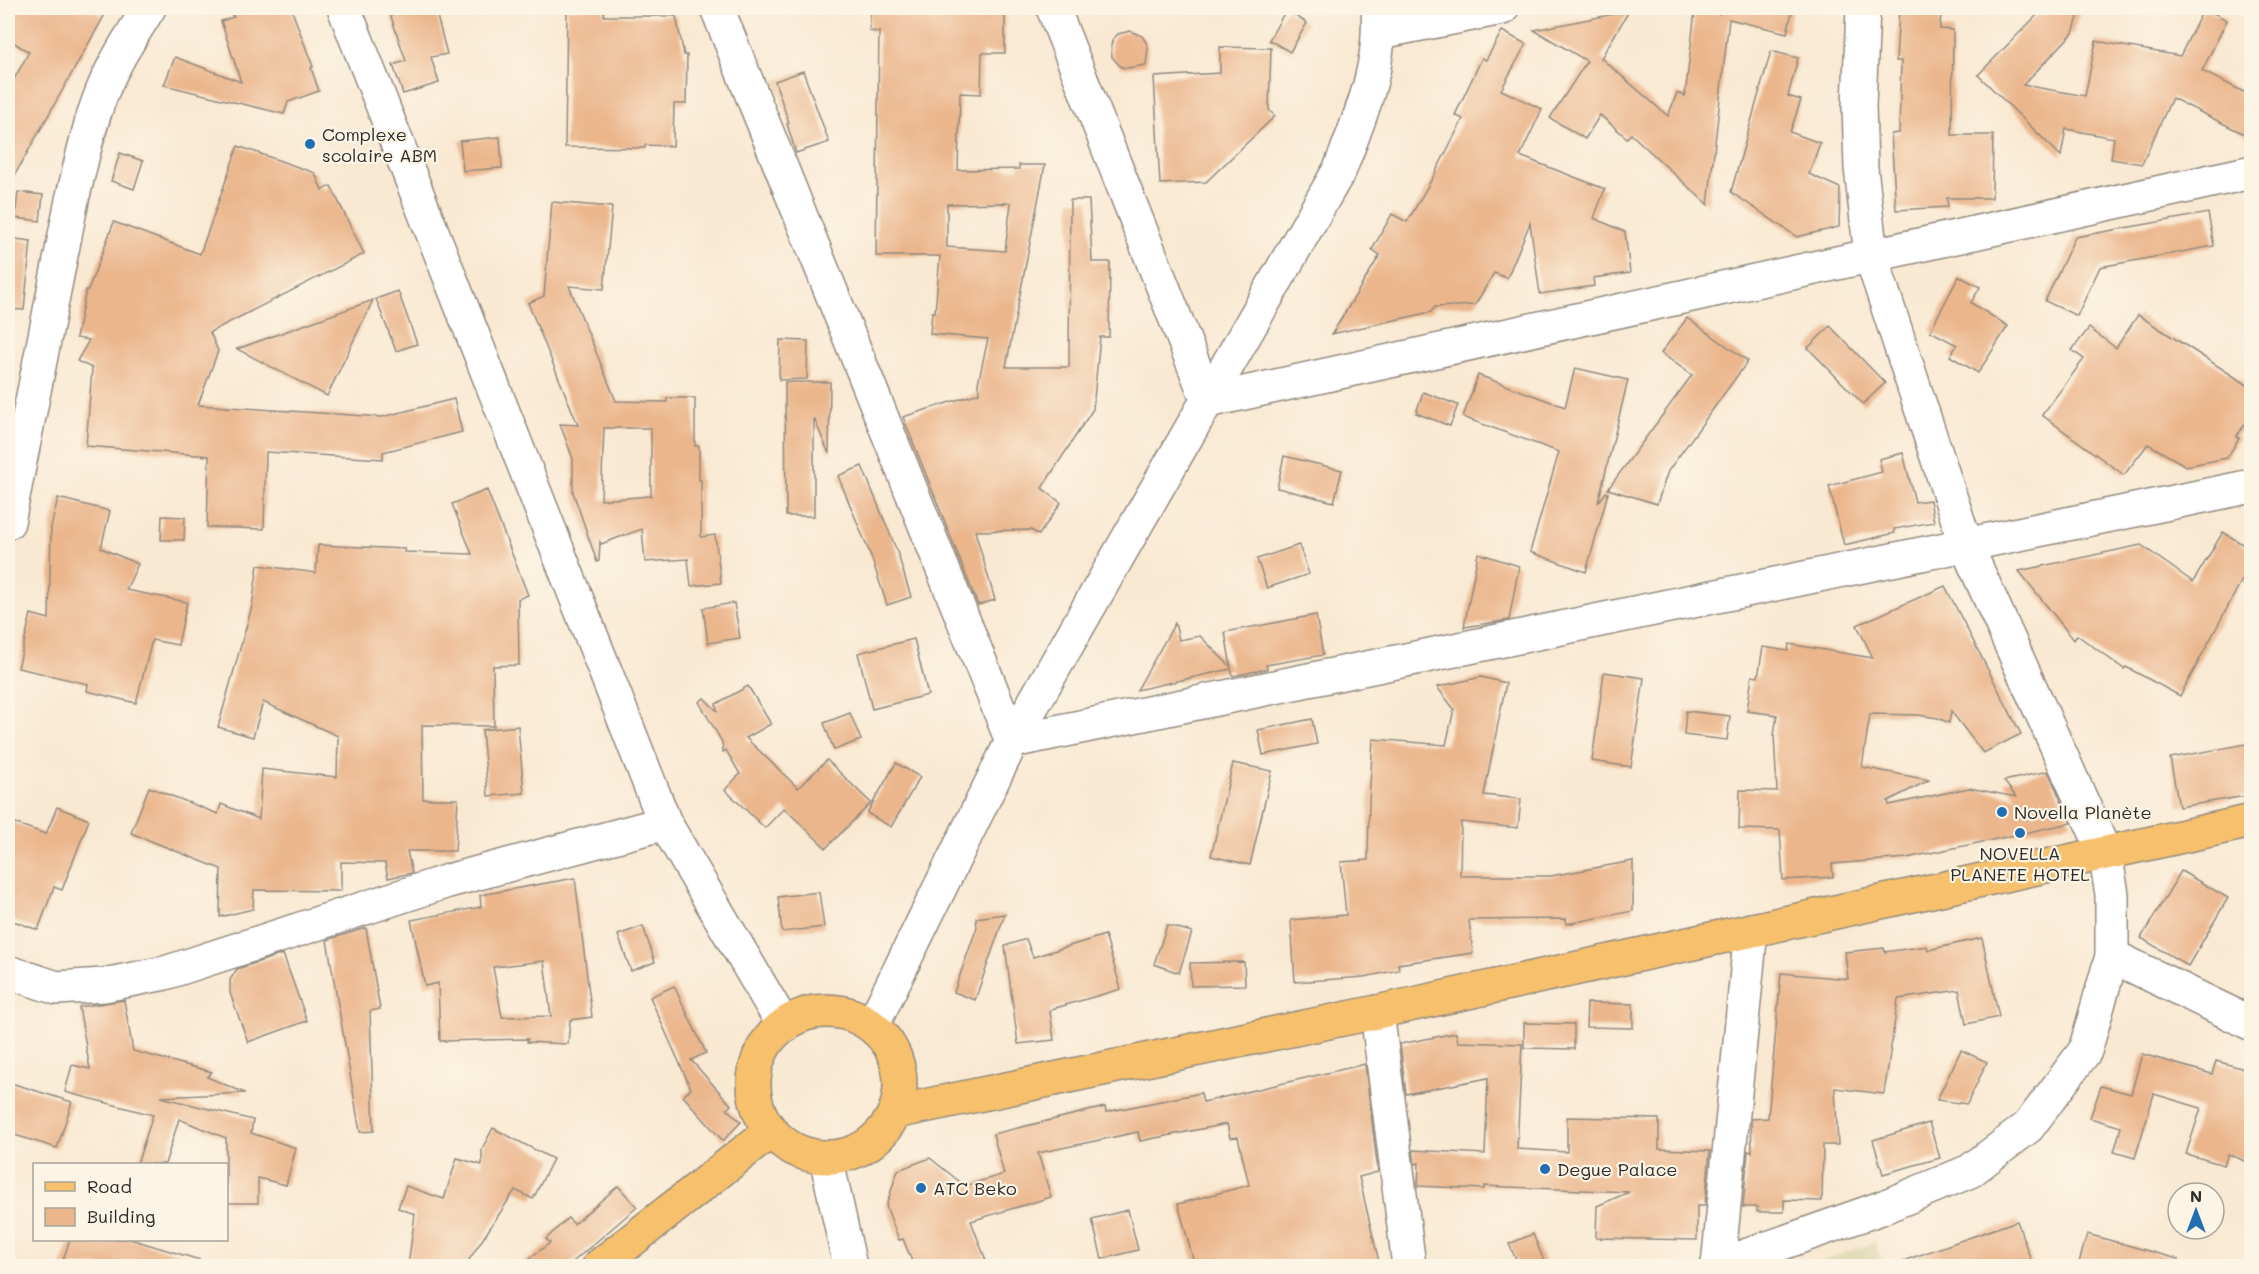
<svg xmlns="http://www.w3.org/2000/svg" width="2259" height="1274" font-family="Mali,sans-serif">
  <rect width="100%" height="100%" fill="#fcf5e5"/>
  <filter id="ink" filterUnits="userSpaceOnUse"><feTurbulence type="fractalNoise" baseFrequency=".0167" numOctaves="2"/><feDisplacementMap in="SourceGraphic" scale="12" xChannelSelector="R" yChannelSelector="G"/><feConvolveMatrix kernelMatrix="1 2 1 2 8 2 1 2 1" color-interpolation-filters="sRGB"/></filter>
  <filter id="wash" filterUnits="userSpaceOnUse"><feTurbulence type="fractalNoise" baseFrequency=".008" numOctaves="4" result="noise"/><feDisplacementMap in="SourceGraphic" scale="24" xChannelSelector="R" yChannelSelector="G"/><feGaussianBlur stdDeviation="1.35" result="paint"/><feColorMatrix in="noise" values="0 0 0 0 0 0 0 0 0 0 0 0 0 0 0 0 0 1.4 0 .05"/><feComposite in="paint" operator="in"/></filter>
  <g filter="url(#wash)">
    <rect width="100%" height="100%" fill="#f9e9d3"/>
    <path fill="#e2dcba" d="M1875,1242L1883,1266H1808Z"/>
    <g id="blocks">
      <g fill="#ebb68c" fill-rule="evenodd">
        <path d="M8,8H89L104,16L8,187V90L29,52L8,39Z"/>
        <path d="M225,8H291L313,67L311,68L319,91L288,102L284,114L164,85L175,57L241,82L221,21L234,17Z"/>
        <path d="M388,8H413L414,12L435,8L447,54L431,57L439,83L403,94L393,65L406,61Z"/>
        <path d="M567,8H604V16H676L684,55H687L686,104H674L673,146L645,145V148L565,147Z"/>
        <path d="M871,8H1005V53H982L981,94L960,93L958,170L1019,169V165H1045L1006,367H1069L1070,200H1089L1092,262H1110L1109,337H1100L1093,409L1042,488L1061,503L1039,535L1031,530L975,531L995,600L978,605L903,417L979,393L978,383L988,339L930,334L932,312H935L940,256H876L879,32L869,31ZM1011,203L1005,251L947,247V204Z"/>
        <path d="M1720,8H1793L1787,33L1729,19L1708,205L1631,134L1627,138L1600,115L1585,139L1550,118L1587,61L1534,30L1629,11L1601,58L1668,116L1677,93L1685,96L1695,11L1719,14Z"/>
        <path d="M1899,8H1941L1940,29L1953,30L1952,135H1993L1992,198H1947L1948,207L1896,210L1891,134L1899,133L1901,61H1896Z"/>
        <path d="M2044,8H2081L2073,33L2023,85L2085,96L2096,41L2180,56L2204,8L2227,20L2202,71L2252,96V138L2172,98L2142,164L2111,159L2114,138L2066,129L2061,156L1978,75Z"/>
        <path d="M1286,10L1307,23L1290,52L1269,40Z"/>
        <path d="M1130,31L1142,36L1146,42L1148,48L1146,65L1127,68L1121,67L1112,57L1111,45L1113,39L1118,34Z"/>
        <path d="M1502,31L1526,44L1501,90L1542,109L1520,156L1605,189L1594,218L1625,232L1630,273L1593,278L1594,286L1540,294L1530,223L1507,278L1494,273L1475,305L1435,307L1431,312L1332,334L1380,255L1372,250L1392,214L1407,222L1432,179L1463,119L1455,115L1482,58L1486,60Z"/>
        <path d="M1220,47L1271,48L1269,110L1275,116L1206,182L1160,184L1154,77L1220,73Z"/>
        <path d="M1771,51L1798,58L1788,96L1801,100L1790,132L1820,143L1809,174L1840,188L1839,227L1797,237L1731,192Z"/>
        <path d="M803,71L829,142L796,153L787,124L789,123L775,81Z"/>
        <path d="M500,137L502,168L463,171L460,141Z"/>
        <path d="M238,146L315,173L322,190L331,186L364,254L210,332L218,351L198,405L382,417L454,399L462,432L383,452V459L266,452L264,529L207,527L209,456L86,446L92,368L77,361L89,340L76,338L86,290H88L114,222L200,254Z"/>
        <path d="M120,153L143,161L134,189L111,181Z"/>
        <path d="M18,192L43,195L40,221L15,218Z"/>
        <path d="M552,202L612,207L604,289L569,286L616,401L667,402V398H695V446H699V480H701V537L715,535L721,583L691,586L688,559L645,562L642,529L601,544L600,542L599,561L597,562L573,492V459L560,424L578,425L528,303L544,296ZM604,428H651V496L601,500Z"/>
        <path d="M2208,213L2214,246L2100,267L2077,316L2045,301L2075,237Z"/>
        <path d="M8,238L31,241L24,310L8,309Z"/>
        <path d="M1959,276L1980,287L1971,303L2008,326L1978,373L1950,356L1957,345L1930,331Z"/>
        <path d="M398,291L417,344L396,351L376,299Z"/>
        <path d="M373,300L327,396L237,349Z"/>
        <path d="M2138,315L2252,388V414L2236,437L2239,438L2227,458L2186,466L2148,444L2124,475L2042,415L2084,359L2072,350L2089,328L2116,348Z"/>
        <path d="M1687,318L1748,361L1668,471L1657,504L1608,489L1692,375L1661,353Z"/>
        <path d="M1830,326L1885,383L1863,404L1808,348Z"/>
        <path d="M780,340L808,341L807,379L779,380Z"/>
        <path d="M1575,368L1628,380L1598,503L1606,492L1608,493L1586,572L1530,552L1559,452L1463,417L1478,375L1565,407Z"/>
        <path d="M785,382H830L829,454L814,418V516H786Z"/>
        <path d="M1423,392L1458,405L1450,426L1416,413Z"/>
        <path d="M1903,453L1915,502L1930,500L1934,522L1894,529L1895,533L1844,545L1829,486L1882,472L1879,459Z"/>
        <path d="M1284,456L1342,470L1334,502L1277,488Z"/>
        <path d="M862,466L897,551L911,597L887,605L871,556L838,476Z"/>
        <path d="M487,490L528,595L518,599L519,665L493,666L494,726L422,725L423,799H458L455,851H407L412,873L388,878L385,863L341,862V891L254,890L253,909L220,917L221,869L131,833L149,787L218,814L221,804L259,819L262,769L337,777L338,736L263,702L253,737L218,727L252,606L258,565L316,573L318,545L405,549L404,552L472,554L452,504Z"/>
        <path d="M58,498L110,511L101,548L138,564L126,590L187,602L178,645L152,640L136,703L87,691L88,684L18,668L31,614L49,619L51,527Z"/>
        <path d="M162,516L185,517L184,540H161Z"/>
        <path d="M2223,532L2252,550V585L2242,580L2180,696L2126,667L2124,669L2077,635L2074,640L2019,571L2141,545L2193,582Z"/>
        <path d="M1299,545L1309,574L1267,588L1257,559Z"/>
        <path d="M1478,553L1519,566L1509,620L1464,627Z"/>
        <path d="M1945,586L2021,734L1983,753L1951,711L1949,723L1938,718L1918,715L1870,714L1862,767L1929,780L1888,801L1889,805L1969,788L2016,797L2004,781L2048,771L2071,823L1907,858L1832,864L1833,877L1783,880L1780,830L1739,829L1740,790L1777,791L1774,735L1777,715L1747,711L1752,676L1758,677L1763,647L1788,651L1789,644L1873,658L1857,625Z"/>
        <path d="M734,603L740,638L708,643L703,608Z"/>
        <path d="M1316,615L1323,655L1266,665L1267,669L1233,676L1231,669L1137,690L1175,623L1179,640L1200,636L1231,667L1225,632Z"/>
        <path d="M914,639L928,695L872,709L858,653Z"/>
        <path d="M1604,672L1644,678L1631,767L1592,761Z"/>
        <path d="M1481,677L1506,683L1484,795L1521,799L1518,828L1461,822L1460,876H1551L1633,861V911L1566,924L1565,919L1469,920L1473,953L1398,964L1399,970L1364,977L1295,982L1291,920L1346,915L1341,862L1368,860L1369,801L1373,739L1446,745L1454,709L1437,687Z"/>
        <path d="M748,686L771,724L746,738L798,788L827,760L871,803L826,848L784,808L765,828L725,790L740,774L726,750L723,752L722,742L699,702L704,698L717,711L716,704Z"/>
        <path d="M1686,711L1730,716L1727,740L1684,735Z"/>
        <path d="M850,713L861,740L834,750L824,723Z"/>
        <path d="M1312,719L1317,744L1263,755L1258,730Z"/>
        <path d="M518,726L524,793L488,796L482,730Z"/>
        <path d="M2246,744L2252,773V795L2179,807L2170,758Z"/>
        <path d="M896,763L920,777L891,827L867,813Z"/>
        <path d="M1233,763L1272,771L1250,865L1211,856Z"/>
        <path d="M57,807L89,820L62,890L54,887L38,930L8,919V821L46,834Z"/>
        <path d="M2181,871L2228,898L2188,966L2141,938Z"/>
        <path d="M575,878L592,1017L570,1020L568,1044L527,1042L528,1039L440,1041L438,983L425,986L411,920L481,907L480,895ZM544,961L551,1016L502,1017L493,967Z"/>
        <path d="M819,892L824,927L782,932L778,897Z"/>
        <path d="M1005,914L975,1000L954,992L977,927L976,918Z"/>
        <path d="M1167,925L1192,932L1179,973L1154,964Z"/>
        <path d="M643,926L655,962L631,971L618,935Z"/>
        <path d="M366,928L380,1009L370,1011L374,1131L360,1132L327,940Z"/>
        <path d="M1105,935L1121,989L1052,1009L1050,1011L1054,1040L1018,1044L1005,946L1026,939L1033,957Z"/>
        <path d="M1982,938L1999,1017L1966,1024L1959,990L1898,999L1884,1094L1835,1088L1838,1145H1823L1822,1201L1784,1200V1212H1757V1207H1743L1748,1151L1752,1152L1751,1119L1768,1118L1781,973L1848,979L1845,952L1884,948L1885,952L1927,946L1928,950Z"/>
        <path d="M283,954L307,1021L248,1042L230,993V980L237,969Z"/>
        <path d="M1244,962L1245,985L1191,986L1190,963Z"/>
        <path d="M674,986L706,1053L691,1060L731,1105L727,1109L741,1122L723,1141L683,1096L691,1089L650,997Z"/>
        <path d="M124,1000L133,1051L212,1072L207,1077L245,1093L161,1097L253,1120L251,1133L296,1148L286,1185L258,1178V1203H226V1138L179,1119L165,1164H137L153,1115L65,1092L72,1065L90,1069L79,1007Z"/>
        <path d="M1587,1003L1633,1004V1028L1586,1027Z"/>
        <path d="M1524,1023L1574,1024V1049L1524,1048Z"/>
        <path d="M1456,1033L1458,1042L1522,1044L1517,1149L1567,1152V1117L1659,1119V1149L1710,1151L1705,1206H1697V1240L1596,1238L1597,1206L1629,1192L1484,1186V1189L1418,1186L1419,1163L1415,1164L1413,1150L1485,1154L1488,1078L1406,1094L1400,1044Z"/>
        <path d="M1961,1050L1987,1062L1967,1104L1937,1100Z"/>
        <path d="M2142,1054L2212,1074L2216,1061L2252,1071V1164L2228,1154L2224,1165L2186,1154L2201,1108L2154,1094L2135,1158L2114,1152L2121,1127L2090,1118L2101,1086L2131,1094Z"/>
        <path d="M1365,1064L1378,1172L1359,1177L1380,1266H1195L1178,1204L1249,1185L1238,1137L1230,1138L1227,1124L1140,1141L1138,1132L1038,1153L1051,1197L971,1221L988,1266H914L903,1239L899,1240L886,1206L898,1170L930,1158L965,1186L1004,1174L993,1134L1105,1107L1106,1112L1201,1093L1203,1102Z"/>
        <path d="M8,1082L72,1102L57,1148L8,1133Z"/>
        <path d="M1929,1123L1940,1158L1883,1174L1873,1140Z"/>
        <path d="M493,1128L553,1159L533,1199L515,1190L465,1266H408L415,1214L398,1208L406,1186L444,1199L457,1158L482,1165V1149Z"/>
        <path d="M618,1186L637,1207L568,1266H519L550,1243L546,1239L568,1218L574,1224Z"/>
        <path d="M1128,1210L1138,1250L1102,1259L1092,1219Z"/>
        <path d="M2017,1221L2033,1266H1897V1263Z"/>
        <path d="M1533,1234L1546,1266H1519L1509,1244Z"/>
        <path d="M2087,1234L2178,1259L2177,1266H2078Z"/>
        <path d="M70,1239H130L200,1260L199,1266H61Z"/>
      </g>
    </g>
  </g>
  <g filter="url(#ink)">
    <use href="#blocks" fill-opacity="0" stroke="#928a7f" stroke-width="1.5"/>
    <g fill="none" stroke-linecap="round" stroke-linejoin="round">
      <defs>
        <g id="minor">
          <path d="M344,8L665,823L784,1026"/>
          <path d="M717,8L1012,741L2252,486"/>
          <path d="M1053,8L1208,401L2252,172"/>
          <path d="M1380,32L1502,8"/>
          <path d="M8,522L72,200C81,164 88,127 102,92C114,62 132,35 149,8"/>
          <path d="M2112,956L2252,1024"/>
          <path d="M8,972L57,988L104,985L165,973L448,881L665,823"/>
          <path d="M1377,1012L1409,1266"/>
          <path d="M872,1026L1012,741L1340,169C1361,114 1382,68 1378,8"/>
          <path d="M826,1157L850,1266"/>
          <path d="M1717,1266L1881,1208L1970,1171L2028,1127L2085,1051L2112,956V894L2105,853L1966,545L1871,256L1861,168L1859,106L1863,8"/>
          <path d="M1718,1266L1751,930"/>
        </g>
        <g id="major">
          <circle cx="827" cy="1084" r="73"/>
          <path d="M895,1112L1377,1012L2252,821"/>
          <path d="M599,1266L771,1131"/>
        </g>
      </defs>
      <use href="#minor" stroke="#928a7f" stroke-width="36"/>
      <use href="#major" stroke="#928a7f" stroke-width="36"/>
      <use href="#minor" stroke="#fff" stroke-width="33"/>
      <use href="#major" stroke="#f7c06c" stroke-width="33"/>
    </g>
  </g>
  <g fill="#1f6fb2" stroke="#fcf5e5" stroke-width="2">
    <circle cx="310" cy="144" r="6"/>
    <circle cx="2002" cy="812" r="6"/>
    <circle cx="2020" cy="833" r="6"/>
    <circle cx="1545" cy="1169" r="6"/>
    <circle cx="921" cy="1188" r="6"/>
  </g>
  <g text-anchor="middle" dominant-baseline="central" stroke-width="4.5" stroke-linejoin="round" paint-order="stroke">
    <g font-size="18" fill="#2b2b2b" stroke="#fcf5e5" text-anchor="start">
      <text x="322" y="134">Complexe<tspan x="322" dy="21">scolaire ABM</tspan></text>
      <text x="2014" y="812">Novella Planète</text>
      <text x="2020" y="853" text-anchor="middle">NOVELLA<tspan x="2020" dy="21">PLANETE HOTEL</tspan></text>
      <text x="1557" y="1169">Degue Palace</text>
      <text x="933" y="1188">ATC Beko</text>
    </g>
  </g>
  <rect width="2259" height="1274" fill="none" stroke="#fcf5e5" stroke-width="30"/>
  <rect x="33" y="1163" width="195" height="78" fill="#fcf5e5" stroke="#a8a49b" stroke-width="1.5"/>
  <rect x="45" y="1182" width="30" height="9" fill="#f7c06c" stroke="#a8a49b" stroke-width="1.5"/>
  <text x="87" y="1193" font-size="18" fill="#2b2b2b">Road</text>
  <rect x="45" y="1208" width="30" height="18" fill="#ebb68c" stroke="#a8a49b" stroke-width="1.5"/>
  <text x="87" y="1223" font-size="18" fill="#2b2b2b">Building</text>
  <g transform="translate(2196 1211)"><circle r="28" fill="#fcf5e5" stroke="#a8a49b" stroke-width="1.5"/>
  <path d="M0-4.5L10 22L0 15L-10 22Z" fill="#1f6fb2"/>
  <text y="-9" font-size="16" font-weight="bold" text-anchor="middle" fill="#2b2b2b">N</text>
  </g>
</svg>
